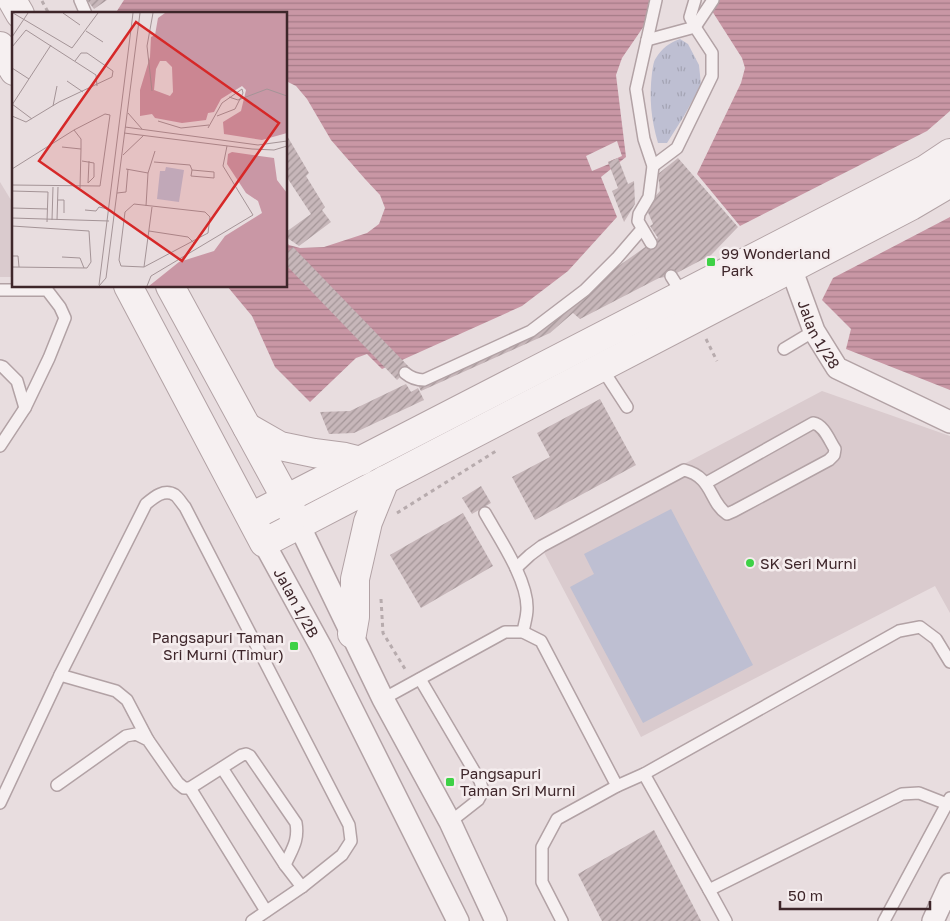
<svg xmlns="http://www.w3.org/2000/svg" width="950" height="921" font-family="'Golos Text',sans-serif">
  <defs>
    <pattern id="grass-tufts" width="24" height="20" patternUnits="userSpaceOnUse" patternTransform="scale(1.25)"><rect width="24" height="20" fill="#bebfd2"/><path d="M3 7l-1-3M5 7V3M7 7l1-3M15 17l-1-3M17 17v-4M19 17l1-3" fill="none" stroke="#a4a4b4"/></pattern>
    <pattern id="water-rules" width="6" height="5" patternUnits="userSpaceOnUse" patternTransform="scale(1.25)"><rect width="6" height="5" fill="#c997a5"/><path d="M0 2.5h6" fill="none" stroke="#a57b87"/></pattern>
    <pattern id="building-hatch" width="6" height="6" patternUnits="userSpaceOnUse" patternTransform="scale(1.25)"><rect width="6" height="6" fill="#c7b7ba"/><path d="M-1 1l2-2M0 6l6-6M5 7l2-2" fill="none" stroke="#a39597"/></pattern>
  </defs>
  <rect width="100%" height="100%" fill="#e8dddf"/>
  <g fill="#dacbce">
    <path d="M0,182L14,205V277H0Z"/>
    <path d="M822,391L950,436V613L935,586L641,737L538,541Z"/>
  </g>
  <path fill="url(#grass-tufts)" d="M680,39L688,44L699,65L701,85L684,116L667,143H658C651,119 649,98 652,73C653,68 653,62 656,58C662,48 669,43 680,39Z"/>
  <path fill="#bebfd2" d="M671,509L753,665L643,723L570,587L594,574L584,554Z"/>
  <g fill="url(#water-rules)">
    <path d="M124,0H652L646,23L622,58L616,75L626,157L601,177L617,217L568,271L522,306L382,369L367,354L356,358L310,402L275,367L252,316L227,286H286V242L289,245L300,248L324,247L367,233L379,224L385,208L380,195L365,179L331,140L307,99L296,86L286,81V14H115Z"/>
    <path d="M705,0H950V111L927,131L740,226L697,174L741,83L745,68L742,58Z"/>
    <path d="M950,217V390L846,349L851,329L822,300L833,278Z"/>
  </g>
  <path fill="#e8dddf" d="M617,141L622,156L608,162L609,164L592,171L586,156Z"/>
  <g fill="url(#building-hatch)">
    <path d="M87,0H107L94,9Z"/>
    <path d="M286,134L309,173L306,176L325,207L322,210L331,222L299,246L286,237V232L311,214L286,176Z"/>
    <path d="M618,158L628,184L634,181L635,204L624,222L612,191L618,188L608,162Z"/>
    <path d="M678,158L738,227L711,255L671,276L659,278L580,319L573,313L550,333L421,391L418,385L542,328L596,282L658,238L650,226L653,224L647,210L652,200L660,191L658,174Z"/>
    <path d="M293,247L410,368L397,380L286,265V253Z"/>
    <path d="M406,384L411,392L418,388L424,400L354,433L329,434L320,412L350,411Z"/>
    <path d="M600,399L636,465L535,520L512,477L550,457L537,433Z"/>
    <path d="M481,486L491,503L472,514L462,498Z"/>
    <path d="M463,513L493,566L421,608L390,555Z"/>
    <path d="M654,830L701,921H602L578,874Z"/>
  </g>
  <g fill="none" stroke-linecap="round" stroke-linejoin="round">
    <defs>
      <g id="service">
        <path d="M80,0L86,14"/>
        <path d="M647,40L695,27L713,0"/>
        <path d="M653,166L677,148L712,76V53L695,27L690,17L695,0"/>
        <path d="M651,243L638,221L639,214L649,197L653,166L644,139L636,89L656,0"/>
        <path d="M671,276L683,295"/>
        <path d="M0,290H47L60,307L65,318L49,358L25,408L0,446"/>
        <path d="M784,349L814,331"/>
        <path d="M0,366L3,367L17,381L25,408"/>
        <path d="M601,367L627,407"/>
        <path d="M405,373C411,378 416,380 424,380L531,331L585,290L617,258L642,229"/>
        <path d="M485,513C499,538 528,580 527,609C527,617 524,625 523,632"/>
        <path d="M516,568L530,555L542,546L684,470C713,477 709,502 727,514L734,511L829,460L834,455L835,449C829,440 824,425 813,423L706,483"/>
        <path d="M60,675L116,691L127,700L148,740"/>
        <path d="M420,679L480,781L483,791L478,800L450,822"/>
        <path d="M383,699L505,632H523L541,641L617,786"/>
        <path d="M222,768L285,865L302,887"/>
        <path d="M644,774L709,890L726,921"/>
        <path d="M57,785L126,736L136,734L148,740L178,783L184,788H190L242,755L246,754L250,756L296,823C299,841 292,849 285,865"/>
        <path d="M190,788L266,911"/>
        <path d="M0,803L60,675L146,504C153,498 164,488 175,495C179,498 182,504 185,507L349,825L351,841L342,855L302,887L252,921"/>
        <path d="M709,890L902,794L919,793L947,804"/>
        <path d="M562,921L542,882V847L557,819L617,786L644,774L899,631L920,627L936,639L950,662"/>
        <path d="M884,921L950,798"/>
      </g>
      <g id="minor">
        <path id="s1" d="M791,268L814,331L837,368L950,422"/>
        <path d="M299,525L383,699L450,822L496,921"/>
        <path id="s2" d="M264,543L321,647L458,921"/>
        <path d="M933,921L950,884"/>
      </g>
      <g id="tertiary">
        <path d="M12,0L20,14"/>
        <path d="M0,46L14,71"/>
        <path d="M128,286L264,543L911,206L950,183"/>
        <path d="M170,286L286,499L294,516"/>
        <path d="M247,427L280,446L314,453L345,457L361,461"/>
        <path d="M251,517L926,169L950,153"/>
        <path d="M352,634L355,617V579L368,522L385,480"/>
      </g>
    </defs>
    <use href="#service" stroke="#b2a2a5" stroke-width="14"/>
    <use href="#minor" stroke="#b2a2a5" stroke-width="24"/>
    <use href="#tertiary" stroke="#b2a2a5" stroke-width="30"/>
    <g stroke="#b7abad" stroke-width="3" stroke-dasharray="4 4" stroke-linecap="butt">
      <path d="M42,1L49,14"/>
      <path d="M706,339L717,361"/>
      <path d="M397,513L496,451"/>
      <path d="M381,599L383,633L405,669"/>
    </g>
    <use href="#service" stroke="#f6f0f1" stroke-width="11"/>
    <use href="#minor" stroke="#f6f0f1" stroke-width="21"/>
    <use href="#tertiary" stroke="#f6f0f1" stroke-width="28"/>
  </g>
  <g fill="#3ed146" stroke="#f5edee" stroke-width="2">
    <rect x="706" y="257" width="10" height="10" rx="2.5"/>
    <circle cx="750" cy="563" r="5"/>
    <rect x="289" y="641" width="10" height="10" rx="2.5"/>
    <rect x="445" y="777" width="10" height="10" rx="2.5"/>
  </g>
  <g text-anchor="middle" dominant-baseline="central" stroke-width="5" stroke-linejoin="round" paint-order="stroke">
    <g font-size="15" fill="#3e262a" stroke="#f5edee" text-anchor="start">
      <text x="721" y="253">99 Wonderland<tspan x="721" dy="17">Park</tspan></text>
      <text x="760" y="563">SK Seri Murni</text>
      <text x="284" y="637" text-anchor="end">Pangsapuri Taman<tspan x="284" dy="17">Sri Murni (Timur)</tspan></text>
      <text x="460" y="773">Pangsapuri<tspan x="460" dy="17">Taman Sri Murni</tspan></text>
    </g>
    <g font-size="15" fill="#3e262a" stroke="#f5edee">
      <text stroke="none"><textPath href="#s1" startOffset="72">Jalan 1/28</textPath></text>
      <text stroke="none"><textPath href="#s2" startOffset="68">Jalan 1/2B</textPath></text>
    </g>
  </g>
  <g transform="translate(12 12)">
    <rect width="275" height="275" fill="#e8dddf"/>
    <path d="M154,155L172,158L167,190L145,187L148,159H153Z" fill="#bebfd2"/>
    <path d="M153,1H275V121L250,128L212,122L211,110L229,99L234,78L230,74L209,87L202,100L196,101L194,108L170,111L143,106L140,102L128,104V78L138,45L139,25L143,23L146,6ZM148,49H154L160,55L161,80L158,84L142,78L144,57ZM220,140L262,146L265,168L275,181V274H137L167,250L202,239L213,224L250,201L246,189L234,181L215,152L216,142Z" fill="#c997a5" fill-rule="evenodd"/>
    <path fill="none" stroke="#a49497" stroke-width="1" d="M1,1L60,36L86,1M51,1L68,13M74,19L91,30M0,25L16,1M0,35L14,18L84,63L85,74M0,56L17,67M55,69L71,80M140,79L135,34L141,1M217,85L226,88L255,77L275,84M0,92L20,107M0,93L39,33M41,94L45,74M116,101L130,117M0,104L14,110L47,90L100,65L101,59L75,41H69L63,49M146,109L169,116L197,113M113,115L246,133L275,129M196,116L210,91L230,77L231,81L223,97L205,104M62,118L69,127V137M112,121L240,137L262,138L275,134M50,135L69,137L68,176M111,143L132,123M70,149L82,151V165L76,171M142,150L178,153L180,158L202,160V166L179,164L180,158M0,157L62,118L93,102L98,103L88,174L0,173M114,157L136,161M76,171L77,149M0,179L36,180L35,210M105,181L114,180L116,157M46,188H52V201M122,192L193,200L198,205L196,221L132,255L109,254L107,248L113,200ZM134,194L136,161L143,139M0,196L36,197M73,198L84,199L87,195L96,197M0,206L97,209M40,208L41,175M45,208L46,175M0,214L77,219L79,250L75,256L0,255M137,219L176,225L182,231M0,244H6L7,255M50,245L68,246L72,256M132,255L140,195M87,273L121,1M87,274L94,266L128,1M135,274L139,264L241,203L211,154L215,134"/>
    <path fill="#d62828" fill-opacity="0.15" stroke="#d62828" stroke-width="2.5" d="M124,10L267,111L170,249L27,149Z"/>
    <rect width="275" height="275" fill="none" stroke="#3e262a" stroke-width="2.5"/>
  </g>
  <path d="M780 901v8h150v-8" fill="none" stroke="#3e262a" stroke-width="2.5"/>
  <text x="788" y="901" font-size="15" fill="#3e262a" stroke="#f5edee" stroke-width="4" paint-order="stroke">50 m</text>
</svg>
